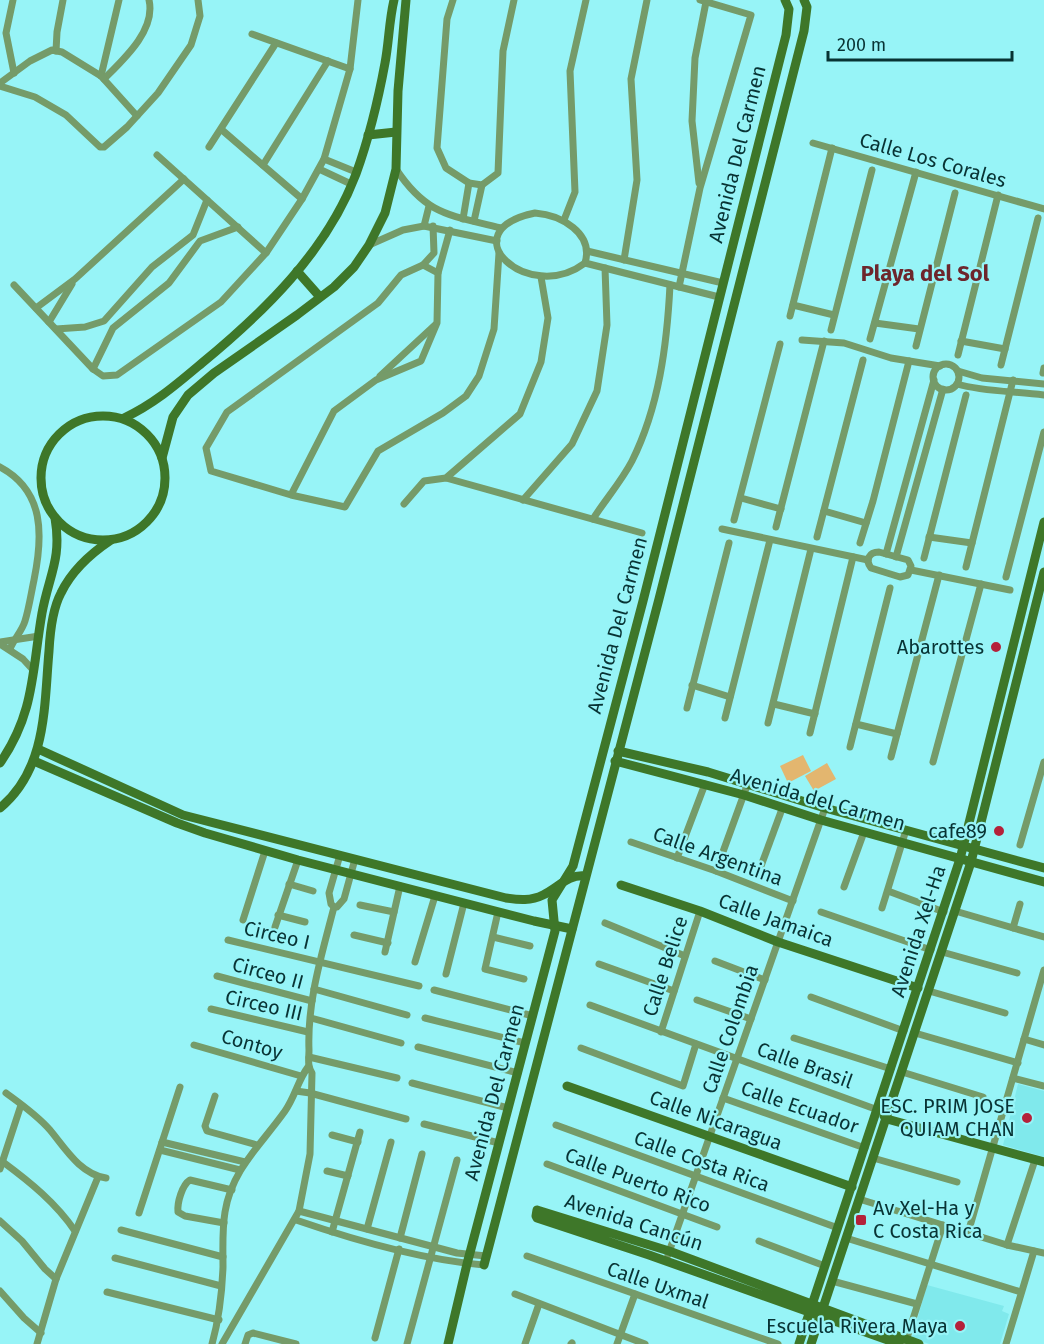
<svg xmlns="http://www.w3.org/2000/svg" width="1044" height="1344" font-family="'Fira Sans',sans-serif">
  <rect width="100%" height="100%" fill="#97f4f7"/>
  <g fill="#80e9ec">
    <path d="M1018,1084L1044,1091V1157L1003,1145Z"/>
    <path d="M927,1285L1004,1306L1002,1311L1009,1314L1000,1344H929L912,1338Z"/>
  </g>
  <g fill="#e3b66f">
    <path d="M803,755L811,771L788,783L780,766Z"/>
    <path d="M827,763L836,779L814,791L805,776Z"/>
  </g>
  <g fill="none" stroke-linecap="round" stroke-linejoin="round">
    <g stroke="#759b69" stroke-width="7">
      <path d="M13,0L6,33L14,73"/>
      <path d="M453,0L447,19L437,148L446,168L469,183L482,185L498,173L503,51L514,0"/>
      <path d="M252,34L350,69"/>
      <path d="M56,51L57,32L63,0"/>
      <path d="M101,76L119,0"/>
      <path d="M104,79C124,59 156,30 149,0"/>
      <path d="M0,83L30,61L52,50L62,52L101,76L137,116"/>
      <path d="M0,86L35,97L66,115L100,147H104L127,127L158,93L191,45L200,16L198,0"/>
      <path d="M222,130L302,199"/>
      <path d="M813,143L1044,209"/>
      <path d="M209,147L276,43"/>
      <path d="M157,155L266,253"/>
      <path d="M324,159L356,172"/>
      <path d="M263,165L328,61"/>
      <path d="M319,169L351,184"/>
      <path d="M396,169C427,216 451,215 501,228"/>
      <path d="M699,183L692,121L695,58L706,2"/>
      <path d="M535,213C561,215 594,233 585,263C528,306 448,231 535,213Z"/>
      <path d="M463,219L469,183"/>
      <path d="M564,220L575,192L570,71L586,0"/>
      <path d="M474,221L482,185"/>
      <path d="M424,226L429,206"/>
      <path d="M369,245L403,230L424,226L497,241"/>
      <path d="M587,251L723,283"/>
      <path d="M624,260L637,180L631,79L647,0"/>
      <path d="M585,263L719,297"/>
      <path d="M423,265L434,253L433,226"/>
      <path d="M438,273L450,230"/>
      <path d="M14,285L93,369L103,376L117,375L221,302L266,253L302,199L324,159L350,69L358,0"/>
      <path d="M679,287L700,188L751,15L700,0"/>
      <path d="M793,305L834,315"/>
      <path d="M36,308L75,279L184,179"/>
      <path d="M790,316L832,148"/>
      <path d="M49,322L72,284"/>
      <path d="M875,323L919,329"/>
      <path d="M56,329L85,327L104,321L152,267L193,235L207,200"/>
      <path d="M831,330L872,170"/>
      <path d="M870,339L916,172"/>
      <path d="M802,340L844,343L891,358L940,366"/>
      <path d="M961,341L1005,349"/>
      <path d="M916,346L955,193"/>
      <path d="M958,355L998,195"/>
      <circle cx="946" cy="377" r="13"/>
      <path d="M1001,365L1038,218"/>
      <path d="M93,369L113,328L169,283L200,241L238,227"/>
      <path d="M958,371L982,378L1044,384"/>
      <path d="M1043,373L1044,368"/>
      <path d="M380,376L435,325"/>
      <path d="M957,384C985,392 1015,391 1044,395"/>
      <path d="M0,467C45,491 43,536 34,580C31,594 29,608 25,621C22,631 14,639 10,649"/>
      <path d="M446,478L642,533"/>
      <path d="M291,495L334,411L376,380L421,361L437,323L438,273L423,265L401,275L378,303L227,412L206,448L211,471L291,495L345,507L378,451L443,413L466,396L479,376L494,329L499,253"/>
      <path d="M741,498L781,509"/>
      <path d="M523,500L572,444L597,391L607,325L605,268"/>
      <path d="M404,504L424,481L446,478L520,414L541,362L548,318L541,277"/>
      <path d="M824,511L866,523"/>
      <path d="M593,519C605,500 621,482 632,461C659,407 667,345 670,285"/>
      <path d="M734,520L780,344"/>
      <path d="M776,527L824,341"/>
      <path d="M722,529L868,560"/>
      <path d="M817,537L863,360"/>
      <path d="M929,537L972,543"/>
      <path d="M860,543L873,501L909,361"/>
      <path d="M879,552L908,560L911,566L908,575L900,577L871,568C865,560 869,552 879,552Z"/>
      <path d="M886,554L934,380"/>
      <path d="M896,557L943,389"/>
      <path d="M924,558L966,395"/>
      <path d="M966,567L1013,380"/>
      <path d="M911,570L1010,590"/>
      <path d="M1006,577L1044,432"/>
      <path d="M0,642L39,636"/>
      <path d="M0,644L23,659L34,671"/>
      <path d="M692,685L730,697"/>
      <path d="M774,704L815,714"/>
      <path d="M687,708L729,543"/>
      <path d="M725,718L770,540"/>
      <path d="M768,723L811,549"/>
      <path d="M856,724L897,734"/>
      <path d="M810,733L853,557"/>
      <path d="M850,747L890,588"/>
      <path d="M891,757L939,575"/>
      <path d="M933,762L981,584"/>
      <path d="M631,842L716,871L793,901"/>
      <path d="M1020,845L1044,762"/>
      <path d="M677,858L705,784"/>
      <path d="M761,866L782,809"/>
      <path d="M716,871L748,783"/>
      <path d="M289,884L313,891"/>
      <path d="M844,887L864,832"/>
      <path d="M888,891L944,912"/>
      <path d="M360,905L394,912"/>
      <path d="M334,907H337L344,899L355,859"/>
      <path d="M882,908L906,830"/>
      <path d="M955,911L1044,937"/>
      <path d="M498,912L485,969L524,979"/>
      <path d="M821,912L931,950"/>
      <path d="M278,915L305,922"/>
      <path d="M243,920L265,851"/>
      <path d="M605,923L685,956"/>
      <path d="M275,927L298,860"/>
      <path d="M1013,928L1020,904"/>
      <path d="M354,935L388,943"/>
      <path d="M493,937L530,946"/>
      <path d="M228,940L419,986"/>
      <path d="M385,952L400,886"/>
      <path d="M942,952L1017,973"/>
      <path d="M715,961L765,980"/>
      <path d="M415,962L435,896"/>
      <path d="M599,964L674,991"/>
      <path d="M446,974L464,903"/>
      <path d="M217,976L312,1001"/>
      <path d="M314,989L407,1015"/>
      <path d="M434,990L533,1016"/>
      <path d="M929,991L1005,1013"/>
      <path d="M811,997L904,1031"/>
      <path d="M697,1000L751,1019"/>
      <path d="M590,1005L878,1110"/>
      <path d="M211,1009L308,1032"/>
      <path d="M311,1018L401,1043"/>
      <path d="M425,1018L525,1043"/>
      <path d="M661,1032L700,911"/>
      <path d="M915,1033L1018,1063"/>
      <path d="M794,1038L891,1069"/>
      <path d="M1024,1039L1044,1045"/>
      <path d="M194,1045L301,1076"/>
      <path d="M418,1047L518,1073"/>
      <path d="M581,1048L683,1086L696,1044"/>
      <path d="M309,1057L397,1078"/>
      <path d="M902,1072L983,1097"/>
      <path d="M1013,1078L1044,1086"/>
      <path d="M412,1083L508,1108"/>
      <path d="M296,1091L310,1093L406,1119"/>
      <path d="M6,1093C21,1104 37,1115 50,1130C65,1148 80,1174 106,1178"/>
      <path d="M215,1096L205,1126L207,1131L257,1145"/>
      <path d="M723,1098L865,1148"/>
      <path d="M424,1124L499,1143"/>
      <path d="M556,1125L838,1228"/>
      <path d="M332,1135L358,1142"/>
      <path d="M162,1142L245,1162"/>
      <path d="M160,1150L240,1170"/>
      <path d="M873,1158L957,1182"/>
      <path d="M3,1162C30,1182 56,1203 75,1231"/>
      <path d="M547,1164L717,1227"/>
      <path d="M0,1169L21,1105"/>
      <path d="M327,1171L348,1176"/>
      <path d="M859,1199L1007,1245L1044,1253"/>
      <path d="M299,1211L457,1253L486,1256"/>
      <path d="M139,1213L180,1087"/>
      <path d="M296,1220C354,1240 423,1260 484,1265"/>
      <path d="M0,1221L22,1241L45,1269L56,1279"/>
      <path d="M224,1223L185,1216L178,1212C177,1203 182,1185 190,1180L232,1190"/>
      <path d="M367,1229L391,1142"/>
      <path d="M121,1230L223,1257"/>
      <path d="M332,1232L360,1132"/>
      <path d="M968,1233L1044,970"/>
      <path d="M400,1238L422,1154"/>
      <path d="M846,1238L1021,1292"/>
      <path d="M759,1241L825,1266"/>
      <path d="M1007,1245L1035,1160"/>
      <path d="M668,1255L825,808"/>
      <path d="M527,1256L778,1344"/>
      <path d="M115,1258L221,1286"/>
      <path d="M832,1281L917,1304"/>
      <path d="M0,1291L24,1318L41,1333"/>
      <path d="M107,1292L219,1320"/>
      <path d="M515,1294L645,1344"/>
      <path d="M375,1338L399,1249"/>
      <path d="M37,1344L56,1279L98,1177"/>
      <path d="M212,1344C219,1319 222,1293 223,1267C223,1249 222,1230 225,1212C232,1169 261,1145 285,1111C295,1097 298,1080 308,1067"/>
      <path d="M222,1344L299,1211L310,1154L312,1073C307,1065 309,1059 309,1050C307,1001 322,954 334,907L331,904L329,893L340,855"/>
      <path d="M245,1344L248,1335L253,1333L296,1344"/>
      <path d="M407,1344L457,1160"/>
      <path d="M525,1344L539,1304"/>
      <path d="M571,1344L572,1343"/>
      <path d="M617,1344L635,1294"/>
      <path d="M905,1344L943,1225"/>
      <path d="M1006,1344L1034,1251"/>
    </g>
    <g stroke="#3e7729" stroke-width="9">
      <path d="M368,135L396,132"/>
      <path d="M297,271L320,297"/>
      <circle cx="103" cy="478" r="62"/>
      <path d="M124,418C154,404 177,384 202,363C264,312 327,251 356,174C369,138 378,101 385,63C389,42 389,21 394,0"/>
      <path d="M162,458L173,417L188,395L214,373L297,315L334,287L354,267L369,245L385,213L396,169L398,91L406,0"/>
      <path d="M38,749L183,815L506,898C519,900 531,901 543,895C558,888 568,874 585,876"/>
      <path d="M618,751L708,772L825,808L1044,868"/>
      <path d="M34,761L177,823L205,833L298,860L534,921L572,929"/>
      <path d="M615,761L744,795L821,820L1044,882"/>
      <path d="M0,763C35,713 32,670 42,613C49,575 62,559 55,518"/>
      <path d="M0,808C47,769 44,707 49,651C50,632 52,610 61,593C72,570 90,554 111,540"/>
      <path d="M621,885L700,911L778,942L918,988"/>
      <path d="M567,1086L852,1187"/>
      <path d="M884,1116L887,1119L1044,1162"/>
      <path d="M484,1265L659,599L804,31L807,7L804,0"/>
      <path d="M448,1344L467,1264L555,931L552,900L573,866L643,601L786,35L789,9L785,0"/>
      <path d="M799,1344L960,859L1044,522"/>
      <path d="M811,1344L971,862L1044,572"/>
      <path d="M899,1344L649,1255L537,1218L536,1216L537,1210L669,1251L919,1344"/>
    </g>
  </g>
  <g fill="#b4213a" stroke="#97f4f7" stroke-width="2">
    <circle cx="996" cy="647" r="6"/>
    <circle cx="999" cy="831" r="6"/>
    <circle cx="1027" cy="1118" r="6"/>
    <rect x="855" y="1214" width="12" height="12" rx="3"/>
    <circle cx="960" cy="1326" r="6"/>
  </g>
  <g text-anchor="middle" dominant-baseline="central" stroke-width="4.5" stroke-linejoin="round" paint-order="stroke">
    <g font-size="20" fill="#083334" stroke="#97f4f7">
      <text transform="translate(737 154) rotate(-76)">Avenida Del Carmen</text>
      <text transform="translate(933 160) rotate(16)">Calle Los Corales</text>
      <text transform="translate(617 625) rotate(-75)">Avenida Del Carmen</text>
      <text transform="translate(818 799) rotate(16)">Avenida del Carmen</text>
      <text transform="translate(718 856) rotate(20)">Calle Argentina</text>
      <text transform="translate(776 920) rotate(20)">Calle Jamaica</text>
      <text transform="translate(918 931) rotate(-72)">Avenida Xel-Ha</text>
      <text transform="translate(277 935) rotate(13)">Circeo I</text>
      <text transform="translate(665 966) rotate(-72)">Calle Belice</text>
      <text transform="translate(268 973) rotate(15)">Circeo II</text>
      <text transform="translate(264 1005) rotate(13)">Circeo III</text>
      <text transform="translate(730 1029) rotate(-71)">Calle Colombia</text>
      <text transform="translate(252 1044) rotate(16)">Contoy</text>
      <text transform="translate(805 1065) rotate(20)">Calle Brasil</text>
      <text transform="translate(494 1092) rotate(-75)">Avenida Del Carmen</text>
      <text transform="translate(800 1107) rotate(19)">Calle Ecuador</text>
      <text transform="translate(716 1120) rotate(20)">Calle Nicaragua</text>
      <text transform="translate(702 1161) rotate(20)">Calle Costa Rica</text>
      <text transform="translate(638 1180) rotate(20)">Calle Puerto Rico</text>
      <text transform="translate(634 1222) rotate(18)">Avenida Cancún</text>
      <text transform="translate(658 1285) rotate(19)">Calle Uxmal</text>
    </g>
    <g font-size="20" fill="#083334" stroke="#97f4f7" text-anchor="end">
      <text x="984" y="647">Abarottes</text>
      <text x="987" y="831">cafe89</text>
      <text x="1015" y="1106">ESC. PRIM JOSE<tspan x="1015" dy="23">QUIAM CHAN</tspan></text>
      <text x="873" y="1208" text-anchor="start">Av Xel-Ha y<tspan x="873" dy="23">C Costa Rica</tspan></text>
      <text x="948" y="1326">Escuela Rivera Maya</text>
    </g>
    <g font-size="22" font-weight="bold" fill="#6d262c" stroke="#97f4f7">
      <text x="925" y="273">Playa del Sol</text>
    </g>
  </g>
  <path d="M828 51v9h184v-9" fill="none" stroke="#083334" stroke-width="3"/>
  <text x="837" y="51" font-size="18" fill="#083334" stroke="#97f4f7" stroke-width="4.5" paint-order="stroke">200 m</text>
</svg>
